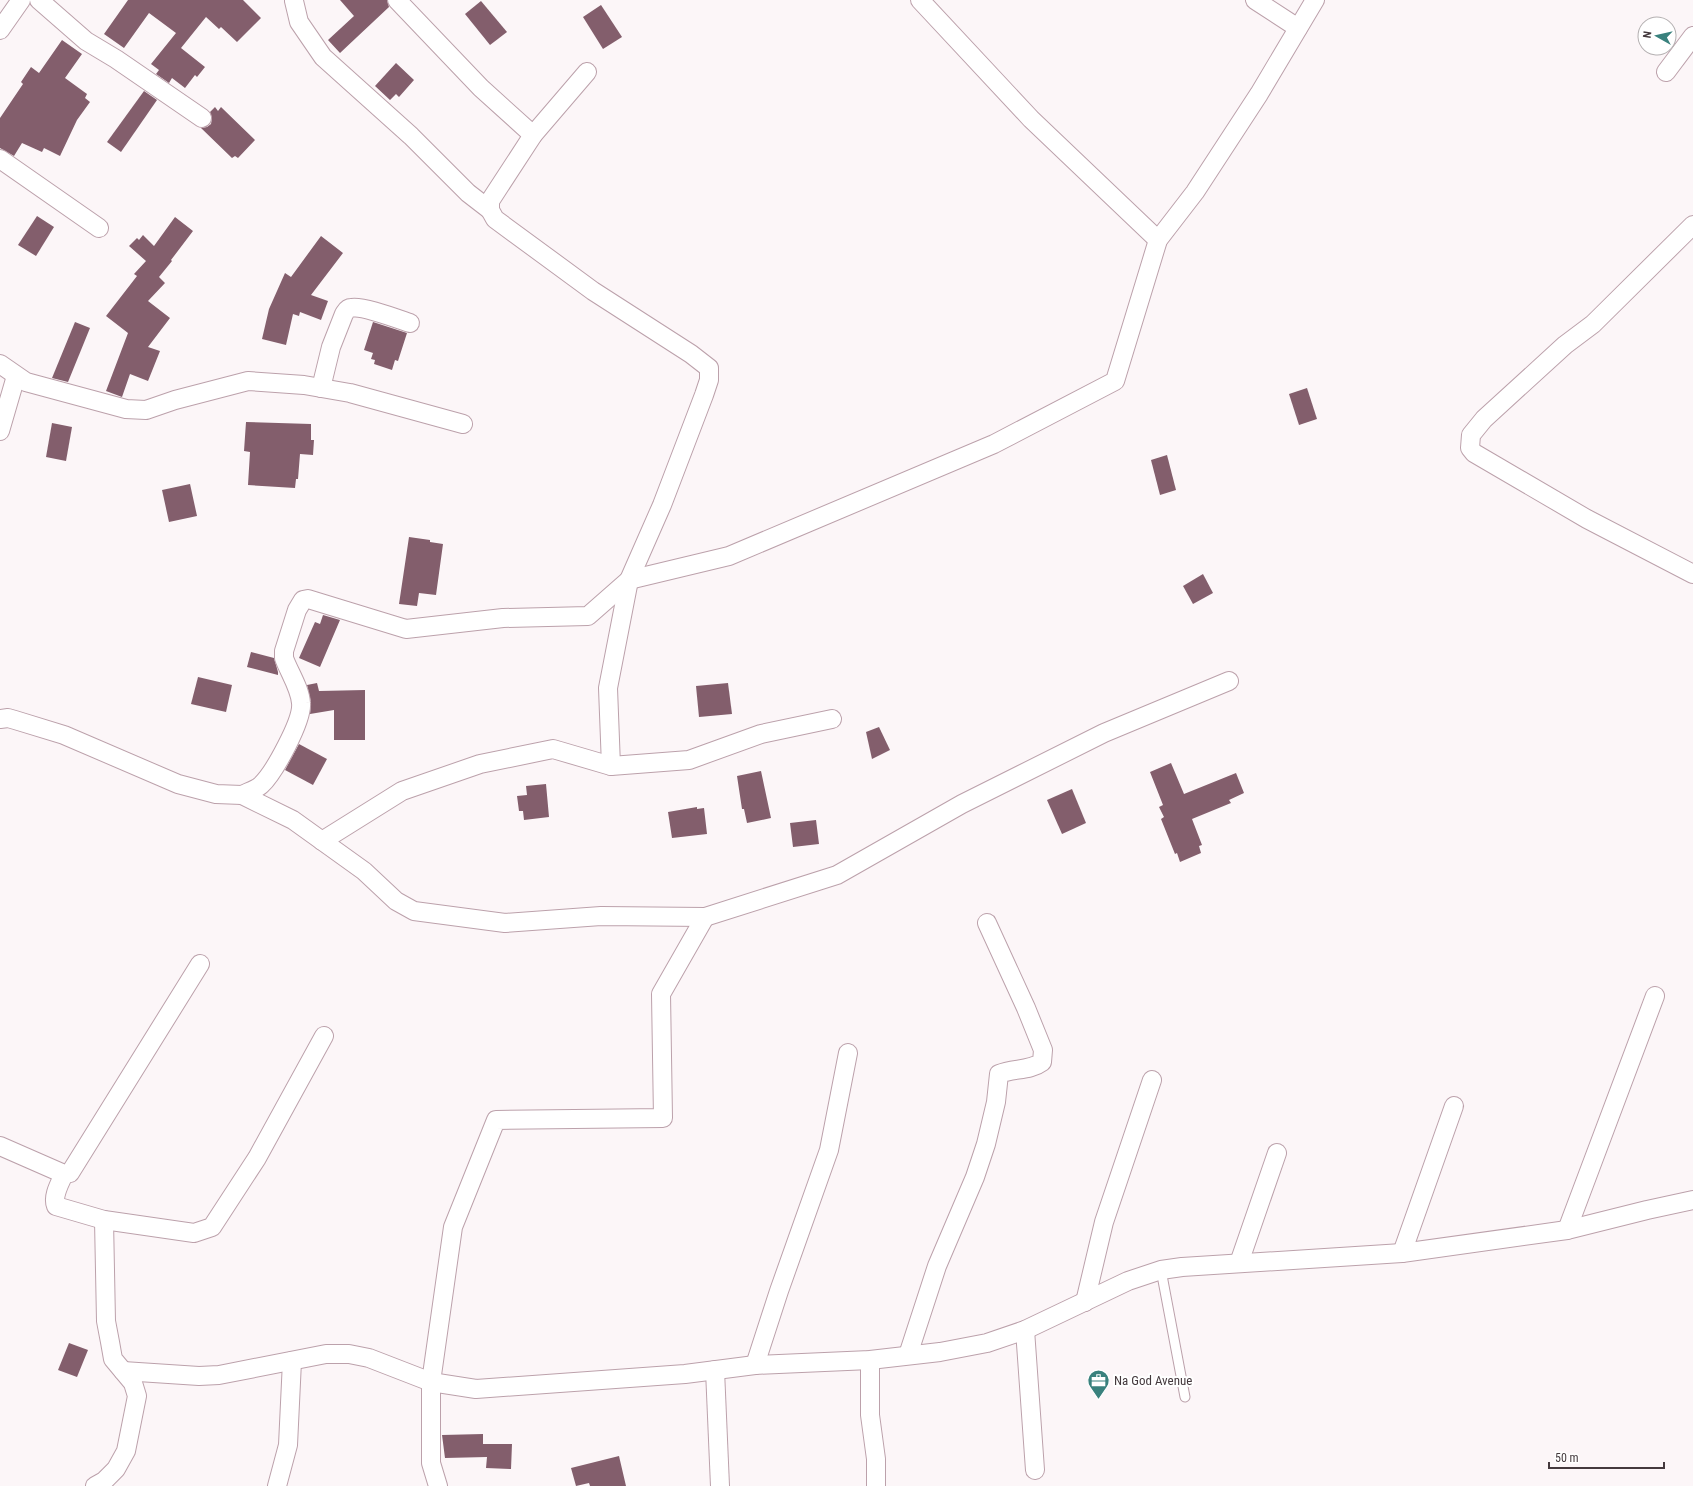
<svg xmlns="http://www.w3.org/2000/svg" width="1693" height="1486" font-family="'Roboto Condensed',sans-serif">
  <rect width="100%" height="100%" fill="#fcf6f8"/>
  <g fill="#835e6c">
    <path d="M128,0H243L261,18L237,42L221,27L219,29L206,17L181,48L205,67L197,77L195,75L185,88L172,78L169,83L156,74L159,70L151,64L176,33L149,13L124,48L104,34Z"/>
    <path d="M340,0H387L389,7L340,53L328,40L354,16Z"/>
    <path d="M481,1L507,32L490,45L465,14Z"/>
    <path d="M601,5L622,37L603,49L583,17Z"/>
    <path d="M62,40L82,54L65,78L87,94L85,98L90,102L77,120L60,156L44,148L42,152L22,143L14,156L0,148V118L23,84L21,82L31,67L39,73Z"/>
    <path d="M396,63L414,80L399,97L396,94L390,100L375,86Z"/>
    <path d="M144,91L157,100L121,152L107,142Z"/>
    <path d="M215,107L218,111L221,107L255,140L238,158L235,156L232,158L201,128L207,127L211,124L212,118L210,112Z"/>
    <path d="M37,216L54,227L36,256L18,245Z"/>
    <path d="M175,217L193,231L171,260L172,261L159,277L165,283L148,301L170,318L148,347L160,351L148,381L130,374L122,397L106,391L128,333L106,316L137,276L134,274L146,261L129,246L137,238L139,240L143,235L154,246Z"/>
    <path d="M321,236L343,253L311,295L328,301L321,320L300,312L299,316L293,314L286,345L262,339L269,309L285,273L291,277Z"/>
    <path d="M75,322L90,328L68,382L52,378Z"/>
    <path d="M373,322L407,333L398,361L395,360L392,370L374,364L375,360L371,359L373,353L364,350Z"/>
    <path d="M1307,388L1317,419L1299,425L1289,394Z"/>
    <path d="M246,422L311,424V440H314L313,455L300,454L298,479H296L295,488L248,485L250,452L244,451Z"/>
    <path d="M52,423L72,427L66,461L46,457Z"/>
    <path d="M1167,455L1176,490L1160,495L1151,460Z"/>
    <path d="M190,484L197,516L169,522L162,490Z"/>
    <path d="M409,537L430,540V542L443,544L436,595L419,593L417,606L399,604Z"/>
    <path d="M1203,574L1213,593L1193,604L1183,586Z"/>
    <path d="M323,615L340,620L320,667L299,658L315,622L320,624Z"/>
    <path d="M251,652L274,658L278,672V675L247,667Z"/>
    <path d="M198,677L232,685L226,712L191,704Z"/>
    <path d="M317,683L319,691L365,690V740H334V710L310,714L311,702L307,685Z"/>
    <path d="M728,683L732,714L699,717L696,686Z"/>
    <path d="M879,727L890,750L872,759L866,732Z"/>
    <path d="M299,744L327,759L313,785L285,770Z"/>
    <path d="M1171,763L1184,794L1236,773L1244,793L1229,800L1231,803L1192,819L1202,845L1199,846L1201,853L1180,862L1177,853L1175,854L1161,819L1164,817L1159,807L1163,805L1150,772Z"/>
    <path d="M761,771L771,818L747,823L744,809H742L737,776Z"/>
    <path d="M546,784L549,817L524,820L523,811H519L517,796L527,795L526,786Z"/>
    <path d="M1072,789L1086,823L1062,834L1047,800Z"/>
    <path d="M697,807V809L704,808L707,834L672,838L668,812Z"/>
    <path d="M816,820L819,844L793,847L790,823Z"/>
    <path d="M69,1343L88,1350L77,1377L58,1370Z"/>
    <path d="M483,1434V1444H512L511,1469L486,1468L487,1457L445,1458L442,1435Z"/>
    <path d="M619,1456L626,1486H590L589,1483L576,1486L571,1468Z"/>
  </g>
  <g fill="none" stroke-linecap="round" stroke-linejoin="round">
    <defs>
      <path id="service" d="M1161,1270L1185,1397"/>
      <g id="minor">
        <path d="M39,0L86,41L116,59L202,118"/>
        <path d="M397,0L481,88L533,135"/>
        <path d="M920,0L1031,119L1158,240"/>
        <path d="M1255,0L1298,28"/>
        <path d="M294,1L299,22L323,57L411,136L468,193L490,210"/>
        <path d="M0,30L21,0"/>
        <path d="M587,72L533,135L490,201V210L495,219L593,291L691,354L709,368V380L704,395L662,505L629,580L608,688L611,766"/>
        <path d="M1666,72L1693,36"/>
        <path d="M0,159L99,228"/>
        <path d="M1693,225L1593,324L1565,345L1484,419L1471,435L1470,448L1474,453L1587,519L1693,574"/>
        <path d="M0,364L26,382L126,409L146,410L175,400L248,381L304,385L350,393L463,424"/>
        <path d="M321,388L331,347L344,314C346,311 347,308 351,308C361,305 398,319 410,323"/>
        <path d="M0,431L16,376"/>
        <path d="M0,719L8,718L15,720L64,735L178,784L216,794L242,795L293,820L364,871L396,901L414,911L505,923L601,916L705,917L837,875L962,804L1104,733L1229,681"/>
        <path d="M242,795C248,792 257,789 261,785C274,773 303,720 301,703C300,688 289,672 284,658V651L297,610L303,600L308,599L406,629L503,618L588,616L629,580L729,556L994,444L1115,381L1158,240L1195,192L1259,94L1315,0"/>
        <path d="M322,841L402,791L480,764L553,749L611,766L689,760L761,734L832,719"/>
        <path d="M0,1146L64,1174L70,1173L200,964"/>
        <path d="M64,1174C60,1183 52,1196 56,1206L104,1220L194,1233L212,1227L257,1158L324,1036"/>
        <path d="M1567,1230L1655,996"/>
        <path d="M1402,1253L1454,1106"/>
        <path d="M1239,1263L1277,1153"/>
        <path d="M1085,1302L1104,1222L1152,1080"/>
        <path d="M1025,1330L1035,1470"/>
        <path d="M908,1355L937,1266L975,1177L986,1144L996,1102L999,1074C1013,1068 1030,1071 1042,1062L1043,1050L1026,1008L987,923"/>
        <path d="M870,1360V1415L876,1459V1486"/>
        <path d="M755,1365L779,1291L829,1150L848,1053"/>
        <path d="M715,1370L720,1486"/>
        <path d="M123,1371L199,1376L219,1375L326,1354H349L369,1358L431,1382L476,1389L685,1374L755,1365L870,1360L940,1352L987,1343L1025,1330L1128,1281L1161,1270L1182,1267L1402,1253L1567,1230L1647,1210L1693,1200"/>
        <path d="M95,1486L104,1481L116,1469L126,1451L137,1396L133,1383L113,1359L110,1342L106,1321L104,1220"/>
        <path d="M277,1486L288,1445L292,1361"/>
        <path d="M438,1486L431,1463V1382L453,1227L496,1120L663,1118L661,994L705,917"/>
      </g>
    </defs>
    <use href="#service" stroke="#bca1ab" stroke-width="11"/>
    <use href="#minor" stroke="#bca1ab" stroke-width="20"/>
    <use href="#service" stroke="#fff" stroke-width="9"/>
    <use href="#minor" stroke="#fff" stroke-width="18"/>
  </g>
  <defs>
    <symbol id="office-pin" viewBox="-11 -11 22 30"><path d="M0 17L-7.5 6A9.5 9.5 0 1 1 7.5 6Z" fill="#39817d" stroke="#fff"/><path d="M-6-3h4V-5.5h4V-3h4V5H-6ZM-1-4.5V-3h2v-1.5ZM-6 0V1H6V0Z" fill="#fff"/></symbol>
  </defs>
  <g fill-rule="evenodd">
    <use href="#office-pin" x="1086" y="1368" width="25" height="34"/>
  </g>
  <g text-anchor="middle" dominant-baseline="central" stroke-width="4" stroke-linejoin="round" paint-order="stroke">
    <g font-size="13" fill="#44393d" stroke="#fff" text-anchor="start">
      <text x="1114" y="1380">Na God Avenue</text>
    </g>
  </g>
  <g transform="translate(1657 36) rotate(278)"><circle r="19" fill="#ffffff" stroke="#b4b0b1"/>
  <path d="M0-3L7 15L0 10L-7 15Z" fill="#39817d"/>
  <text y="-6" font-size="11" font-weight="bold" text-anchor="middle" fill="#44393d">N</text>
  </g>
  <path d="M1549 1462v6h115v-6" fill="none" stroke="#44393d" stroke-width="2"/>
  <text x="1555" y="1462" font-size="12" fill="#44393d" stroke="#ffffff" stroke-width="3" paint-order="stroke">50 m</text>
</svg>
